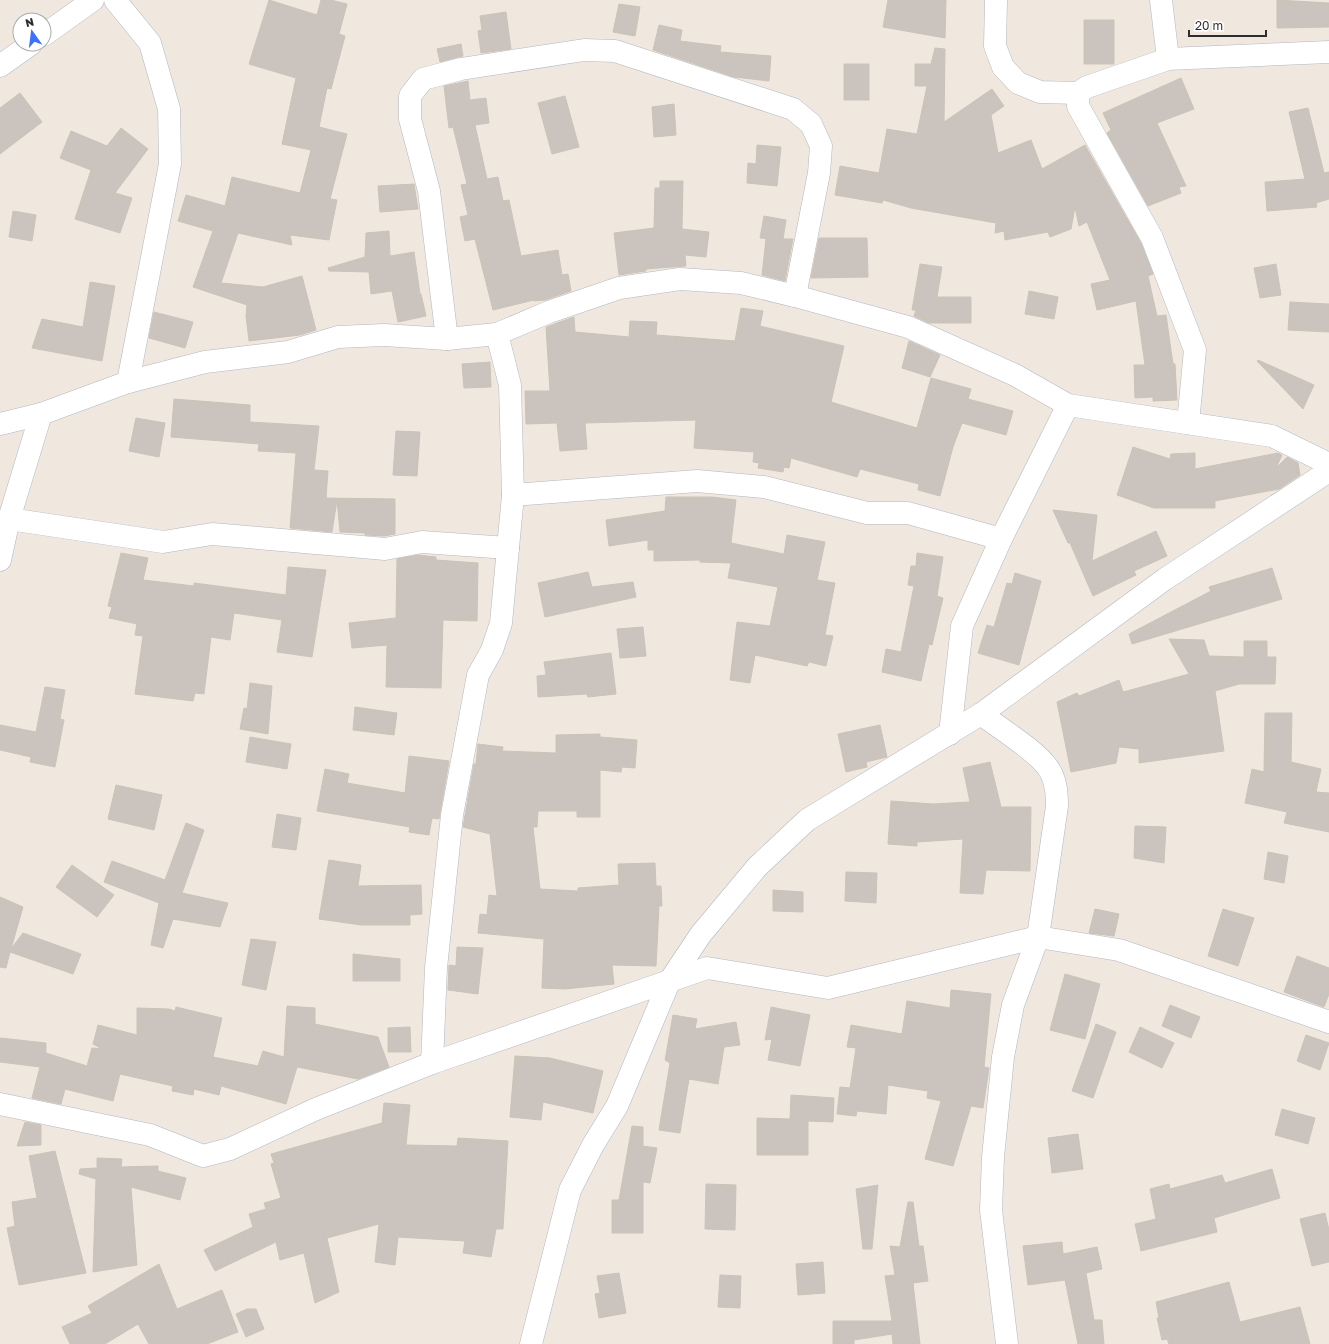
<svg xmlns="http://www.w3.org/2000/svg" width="1329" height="1344" font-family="'Golos Text',sans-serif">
  <rect width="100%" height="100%" fill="#f0e7df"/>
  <g fill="#cbc4be" stroke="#ccc3b7">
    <path d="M269,0L317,15L321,0H331L347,4L339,34L345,36L331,89L327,88L319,127L347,134L330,199L337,200L329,240L290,235L292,245L238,233L221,283L263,287L302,276L316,330L300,335L249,341L246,316L247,305L193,287L213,231L178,221L186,195L225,206L232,177L300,193L311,150L282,144L296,78L249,64Z"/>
    <path d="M888,0H946L945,38L883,27Z"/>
    <path d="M1277,0L1329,3V27L1277,28Z"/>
    <path d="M619,4L640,7L635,36L613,32Z"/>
    <path d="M506,12L511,49L481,53L478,31L482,30L480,16Z"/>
    <rect x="1084" y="20" width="30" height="44"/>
    <path d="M659,25L682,30L680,41L721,46L720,52L771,56L769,81L734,77L653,50Z"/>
    <path d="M461,44L463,56L440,62L437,49Z"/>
    <path d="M935,48L945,49L944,122L992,89L1004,106L991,115L998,153L1031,140L1042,169L1085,145L1141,243L1153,274L1148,276L1157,316L1166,315L1173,364H1175L1177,400L1153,401V397L1135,398L1134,365H1145L1136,301L1097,310L1091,284L1110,280L1087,222L1079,226L1075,207L1071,229L1050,237L1048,232L1005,240L1004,231L995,233L996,223L911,208L883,200L882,203L835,195L840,166L879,173L887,129L917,134L927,86H915V64H931Z"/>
    <rect x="844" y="64" width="25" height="36"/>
    <path d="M1181,78L1194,109L1157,123L1186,186L1179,187L1181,193L1148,206L1107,133L1111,130L1103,113Z"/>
    <path d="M468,81L470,100L486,98L489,123L475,125L487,179L498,177L503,201L509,200L521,256L558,250L562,275L568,274L571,291L545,300L534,301V300L493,310L475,239L465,241L460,217L468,215L461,185L467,184L453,127L449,128L444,86Z"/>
    <path d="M20,93L42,122L0,154V108Z"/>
    <path d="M565,96L579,147L552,154L538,103Z"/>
    <path d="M674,104L676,135L654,137L652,107Z"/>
    <path d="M1308,108L1324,173L1329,172V199L1316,203L1317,207L1267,211L1265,182L1305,179L1289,112Z"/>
    <path d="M121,128L148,149L115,193L132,198L120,233L75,219L91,170L60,158L71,131L107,146Z"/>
    <path d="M757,145L781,147L777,186L747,183L748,163L756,164Z"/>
    <path d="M660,181H683L682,229L709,232L706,257L685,255L686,266L646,269V271L619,275L614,233L654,228L655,188H660Z"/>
    <path d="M414,184L418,209L380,212L378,186Z"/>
    <path d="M13,211L36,215L32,241L9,237Z"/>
    <path d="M764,216L786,220L783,239H793L785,281L762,275L766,239H769L760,238Z"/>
    <path d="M389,231L390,256L414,252L420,294H421L426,316L398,322L392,291L371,294L369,272L329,271L328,268L365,257L366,233Z"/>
    <path d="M819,238H867L868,277L811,278Z"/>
    <path d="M920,264L942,267L937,297H971V323H929L914,316L916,310H912Z"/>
    <path d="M1276,264L1281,295L1260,298L1254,268Z"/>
    <path d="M90,282L115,286L102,361L32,348L42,319L83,327Z"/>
    <path d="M1029,291L1058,297L1054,319L1025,314Z"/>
    <path d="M1290,302L1329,304V332L1288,330Z"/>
    <path d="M741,308L763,311L760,326L844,346L831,402L917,428L931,378L971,389L968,399L1013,411L1006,435L962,423L953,447L940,496L918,490L919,484L860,469L857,477L791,458L789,468L784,467L783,472L758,468L759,463L753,462L754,452L694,448L696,420L585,423L587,449L560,451L557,423L526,424L525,391H550L546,327L574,317L575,332L629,337L630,321L657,322L656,335L735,341Z"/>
    <path d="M154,312L193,322L185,348L149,338Z"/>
    <path d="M909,341L940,355L930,377L902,368Z"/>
    <path d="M1258,360L1314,385L1303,409L1257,361Z"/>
    <path d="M490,362L491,387L464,388L462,364Z"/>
    <path d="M174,399L250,405V422L319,426L314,470L328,471L326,498L395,499V534L384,536L365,535V533L340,532L337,500L332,532L290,528L296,453L258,451L259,444L171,437Z"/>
    <path d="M136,418L165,423L159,457L129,451Z"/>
    <path d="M396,431L420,432L417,476L393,475Z"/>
    <path d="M1133,447L1170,459L1171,454L1195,453V469L1278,453L1282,455L1276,468L1287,457L1298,463L1300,475L1279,489L1215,501V508H1154L1117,495Z"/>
    <path d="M666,497H712L736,500L731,543L784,554L787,535L825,542L817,580L835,583L825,635L833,636L826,666L809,662L807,666L755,655L750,683L730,680L737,622L770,626L778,587L728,578L731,563L700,562V560L654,561V550H648V540L609,546L606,520L665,511Z"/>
    <path d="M1053,510L1097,515L1092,561L1156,531L1167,556L1134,571L1136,575L1093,596L1070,543H1068Z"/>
    <path d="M121,553L148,558L143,580L194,586V583L286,595L288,567L326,570L312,657L277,652L282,620L234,613L230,640L211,637L204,694L195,693L193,701L135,694L143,636L135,635L137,624L109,618L112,607L108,606Z"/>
    <path d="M917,553L943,557L937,596L943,598L932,645L929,644L921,681L882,672L886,649L901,652L914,586L908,585L911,566H916Z"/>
    <path d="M418,555L436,557V560L478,563L477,621L443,620L441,688L386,687L387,645L352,648L349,623L396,618L397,559Z"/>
    <path d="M1272,568L1282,599L1132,644L1129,634L1211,591L1209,587Z"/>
    <path d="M588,572L592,587L633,582L636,597L545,617L538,583Z"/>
    <path d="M1015,573L1041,581L1019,665L978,653L987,625L994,627L1007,583L1012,584Z"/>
    <path d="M643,627L646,656L620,658L617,629Z"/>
    <path d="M1169,639L1204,640L1209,656L1244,657V641H1267V657H1276L1275,684H1239L1215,691L1224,751L1139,763V749L1119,747L1116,763L1071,772L1057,702L1077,693L1079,696L1119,680L1123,692L1189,674Z"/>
    <path d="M611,653L616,694L588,697L587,694L538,697L537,676L546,675L544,662Z"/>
    <path d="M250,683L272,686L268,734L240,729L244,708L247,709Z"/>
    <path d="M45,687L65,690L60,719L64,720L55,767L30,762L31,757L0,750V725L36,732Z"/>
    <path d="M355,707L397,713L394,735L353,730Z"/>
    <path d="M1265,713H1292L1291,762L1321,769L1316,792L1329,793V832L1284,823L1287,812L1245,803L1252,769L1264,772Z"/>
    <path d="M880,725L887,757L866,762L867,767L846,772L838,734Z"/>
    <path d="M600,734V737L637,740L635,768L622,767L621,772L600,770V817H577V811H538L537,827H533L540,889L578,891V888L619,885L618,864L655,863L656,886H661L662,906H659L656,966L612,965L614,984L565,989L542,988L544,939L478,933L480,914L487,915L489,895L497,896L490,834L463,827L474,764H476L478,744L503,747L502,751L556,753V735Z"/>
    <path d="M250,737L291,744L287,769L246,762Z"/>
    <path d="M409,756L449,761L439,819L432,818L429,835L409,832L410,827L317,811L325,769L349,774L347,783L405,793Z"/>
    <path d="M990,762L1001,807H1031L1030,871L986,870L983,894L960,893L963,839L917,842V846L888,844L891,801L933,804L970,802L963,768Z"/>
    <path d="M116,785L162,795L154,830L108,819Z"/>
    <path d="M277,814L301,818L296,850L272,847Z"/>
    <path d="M186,823L204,830L182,893L228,903L220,927L173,919L163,948L151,945L159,903L104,882L112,861L165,880Z"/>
    <path d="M1135,826L1166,827L1164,863L1134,858Z"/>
    <path d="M1268,852L1288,856L1284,883L1264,879Z"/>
    <path d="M329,860L361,865L358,886L421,885L422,914L410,915V925H361L319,919Z"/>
    <path d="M72,865L114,895L97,917L56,887Z"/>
    <path d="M846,872L877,873L876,903L845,901Z"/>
    <path d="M773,890L803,892V912L773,911Z"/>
    <path d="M0,897L23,907L11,949L23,933L81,954L73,974L10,952L6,968L0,967Z"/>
    <path d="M1095,909L1119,914L1114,936L1089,933Z"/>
    <path d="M1223,909L1254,918L1238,966L1208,956Z"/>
    <path d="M251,939L276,942L266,990L242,985Z"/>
    <path d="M457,947L483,948L478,994L448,990L449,965L456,966Z"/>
    <path d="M353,954L400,959V981H353Z"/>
    <path d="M1297,956L1329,968V994L1324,1007L1284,992Z"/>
    <path d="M1065,974L1100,984L1085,1039L1050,1030Z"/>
    <path d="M951,990L991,994L984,1067L989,1068L983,1108L971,1106L953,1166L925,1159L941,1101L927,1098L928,1091L888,1085L886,1114L857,1111L856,1116L837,1114L840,1087L850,1088L856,1048L847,1047L851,1025L902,1034L907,1001L950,1008Z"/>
    <path d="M1170,1005L1200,1017L1191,1038L1162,1026Z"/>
    <path d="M287,1006L315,1008V1024L378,1037L389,1067L358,1079L297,1067L286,1104L221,1086L219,1095L194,1089L193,1095L172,1091L173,1086L120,1074L113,1101L65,1089L61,1104L32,1098L40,1067L0,1062V1038L46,1043V1053L87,1066L92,1048L102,1049L93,1044L98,1025L137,1035V1008L169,1009L175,1011L176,1007L222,1018L213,1057L258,1066L263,1051L284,1057Z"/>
    <path d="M771,1007L810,1015L800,1066L768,1060L772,1039L765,1040Z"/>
    <path d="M673,1015L697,1019L695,1029L736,1022L740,1045L724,1047L718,1084L689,1079L680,1133L659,1130L670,1063L665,1060Z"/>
    <path d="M1096,1024L1116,1032L1093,1098L1072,1091Z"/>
    <path d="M410,1027L411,1052H388V1028Z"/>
    <path d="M1140,1027L1174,1043L1162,1068L1129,1052Z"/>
    <path d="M1306,1035L1329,1043L1320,1070L1297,1061Z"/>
    <path d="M515,1056L550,1058L603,1071L593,1113L543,1102L541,1120L510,1117Z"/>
    <path d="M791,1095L834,1098L833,1122L808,1121V1155H757V1118L790,1119Z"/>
    <path d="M384,1103L410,1105L406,1145L457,1146L458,1138L508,1141L503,1229H496L491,1257L463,1253L465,1241L398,1237L395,1265L375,1262L379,1224L327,1238L339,1292L315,1303L304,1253L280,1260L276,1242L215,1271L204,1250L253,1227L249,1214L266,1209L264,1203L281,1198L271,1164L274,1163L271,1154L382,1123Z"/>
    <path d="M1282,1109L1315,1118L1308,1144L1275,1135Z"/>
    <path d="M25,1122L41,1125V1145L17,1146Z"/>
    <path d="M632,1126L643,1127V1146L657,1148L650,1183L643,1182V1233H612V1200H619Z"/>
    <path d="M1078,1134L1083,1169L1052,1173L1048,1138Z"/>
    <path d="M55,1151L86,1273L19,1285L7,1228L15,1226L12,1202L37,1198L29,1156Z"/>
    <path d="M97,1158L122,1159L121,1167L158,1166V1171L186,1178L180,1200L131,1187L137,1265L93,1272L96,1179L79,1174L80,1169L97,1168Z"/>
    <path d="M1272,1169L1280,1198L1214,1218L1217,1232L1141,1251L1135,1224L1156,1219L1150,1189L1169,1184L1170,1189L1222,1175L1225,1183Z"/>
    <path d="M706,1184L736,1185L735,1230L705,1229Z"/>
    <path d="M878,1185L872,1249H863L856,1189Z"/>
    <path d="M908,1202H913L919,1246H923L928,1281L913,1283L920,1344H893L892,1334L854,1340V1344H833V1321H892L885,1276L895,1275L890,1246L900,1247Z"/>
    <path d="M1325,1213L1329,1230V1262L1312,1266L1300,1219Z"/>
    <path d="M1062,1242L1063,1254L1097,1247L1102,1269L1086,1273L1094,1320H1102L1104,1344H1078L1065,1280L1028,1285L1023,1246Z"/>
    <path d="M823,1262L825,1293L798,1295L796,1264Z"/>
    <path d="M159,1264L177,1309L222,1290L238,1332L207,1344H149L138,1324L105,1344H70L62,1327L92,1313L88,1306Z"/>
    <path d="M619,1273L626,1313L599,1318L595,1294L600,1293L597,1276Z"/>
    <path d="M720,1275L741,1276L740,1308L718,1307Z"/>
    <path d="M1229,1282L1240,1322L1300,1307L1310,1344H1169L1167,1339L1162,1340L1157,1318H1159L1156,1302Z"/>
    <path d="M247,1309H256L264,1329L246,1337L236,1314Z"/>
  </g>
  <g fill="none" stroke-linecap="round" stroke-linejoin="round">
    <defs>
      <g id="minor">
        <path d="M115,0L150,43L169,109L170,164L128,382"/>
        <path d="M996,0L995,46L1003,67L1018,83L1040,92L1078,93"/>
        <path d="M1161,0L1168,59"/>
        <path d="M44,35L93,0"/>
        <path d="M0,66L31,44"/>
        <path d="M447,339L429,191L410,119V96L423,79L461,69L584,50L615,51L793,109L811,124L821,146L819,173L795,296"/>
        <path d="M1188,423L1195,350L1152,238L1078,106V93L1087,87L1168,59L1329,52"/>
        <path d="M0,424L41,414L128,382L205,362L288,352L338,337L384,335L447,339L497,334L549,312L619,288L680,279L741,283L795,296L908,327L1015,375L1068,405L1272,436L1329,464"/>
        <path d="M513,495L697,481L764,487L867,513H908L1001,539"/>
        <path d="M9,519L163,542L212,534L385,549L422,542L508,548"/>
        <path d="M0,560L9,519L41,414"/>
        <path d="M981,714C998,727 1037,751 1048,768C1056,779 1057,793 1057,806L1038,937L1013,1005L1003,1057L993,1157L991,1210L1007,1344"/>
        <path d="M950,734L962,626L1001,539L1068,405"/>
        <path d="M432,1063L436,968L452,815L478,675L492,650L501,623L508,548L513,495L510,385L497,334"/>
        <path d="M0,1104L150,1135L203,1156L230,1149L316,1109L432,1063L707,968L828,988L1038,937L1119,950L1329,1022"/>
        <path d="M531,1344L570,1190L593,1145L617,1106L669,982L701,934L757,867L807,820L981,714L1165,579L1329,471"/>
      </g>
    </defs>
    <use href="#minor" stroke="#b2b7c2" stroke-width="23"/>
    <use href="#minor" stroke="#fff" stroke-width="22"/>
  </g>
  <g transform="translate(32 32) rotate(346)"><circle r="19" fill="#ffffff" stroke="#ababab"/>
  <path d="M0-3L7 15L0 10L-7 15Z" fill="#3c71ff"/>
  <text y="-6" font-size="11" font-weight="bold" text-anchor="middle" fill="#2d2d2d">N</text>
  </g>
  <path d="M1189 30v6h77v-6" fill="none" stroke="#2d2d2d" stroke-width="2"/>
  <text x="1195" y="30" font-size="12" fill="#2d2d2d" stroke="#ffffff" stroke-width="3" paint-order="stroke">20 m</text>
</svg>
